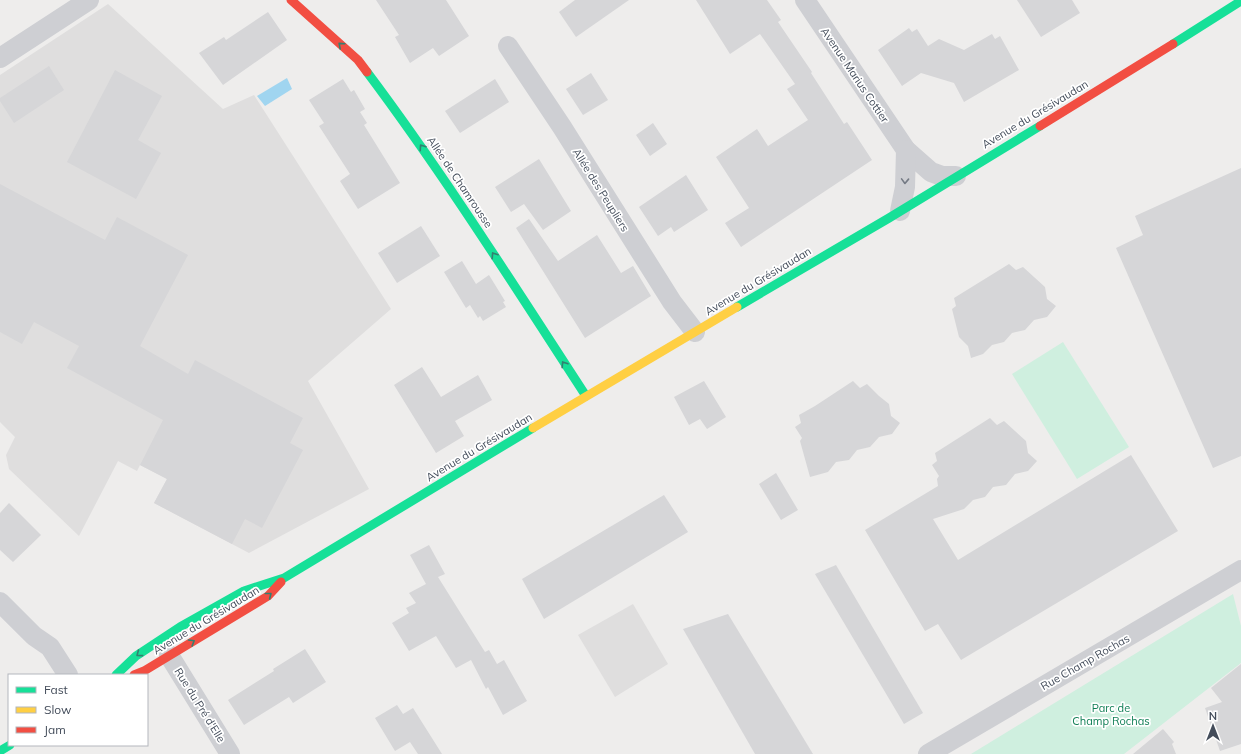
<svg xmlns="http://www.w3.org/2000/svg" width="1241" height="754" font-family="Mulish,sans-serif">
  <rect width="100%" height="100%" fill="#eeedec"/>
  <g fill="#dfdede">
    <path d="M108,4L223,109L254,95L391,309L308,381L369,489L249,553L154,503L167,479L140,465L137,471L118,461L79,536L9,469L6,455L15,437L0,422V75Z"/>
    <path d="M633,604L668,664L615,697L578,635Z"/>
  </g>
  <g fill="#cfefdf">
    <path d="M1063,342L1129,447L1077,479L1012,374Z"/>
    <path d="M1233,594L1241,626V663L1124,754H971Z"/>
  </g>
  <path fill="#a0d5f0" d="M287,78L292,89L265,106L257,96Z"/>
  <g fill="#d6d6d8">
    <path d="M376,0H446L469,36L439,56L433,48L410,63L395,37L399,35Z"/>
    <path d="M575,0H629L576,37L559,12Z"/>
    <path d="M696,0H767L781,20L778,22L812,72L811,73L844,124L847,122L872,160L741,247L725,223L749,208L716,157L757,129L768,146L808,120L787,89L795,84L760,34L730,54Z"/>
    <path d="M1017,0H1072L1080,13L1041,37Z"/>
    <path d="M268,12L287,40L223,85L199,53L224,37L226,40Z"/>
    <path d="M909,28L912,32L917,29L928,46L939,39L964,50L992,34L995,39L1000,36L1019,70L964,102L954,83L921,73L902,86L878,50Z"/>
    <path d="M49,66L64,90L14,123L0,101V98Z"/>
    <path d="M115,70L162,96L138,140L161,153L136,199L67,162Z"/>
    <path d="M591,73L608,100L583,115L566,89Z"/>
    <path d="M343,79L351,92L354,90L365,109L360,112L367,123L364,125L400,183L358,209L340,181L350,174L319,126L324,123L309,100Z"/>
    <path d="M495,79L509,102L460,133L445,111Z"/>
    <path d="M653,123L667,144L650,156L636,135Z"/>
    <path d="M539,159L571,211L543,230L524,204L511,212L495,187Z"/>
    <path d="M1241,168V456L1213,468L1116,248L1143,235L1135,216Z"/>
    <path d="M686,175L708,210L674,232L671,227L658,236L639,207Z"/>
    <path d="M0,184L105,240L117,217L188,255L140,346L188,374L195,360L303,418L290,443L303,450L262,528L245,519L232,544L154,503L167,479L140,465L163,420L67,368L79,346L34,322L22,344L0,332Z"/>
    <path d="M529,219L558,261L597,235L621,273L633,266L651,296L585,338L516,228Z"/>
    <path d="M421,226L440,256L397,283L378,253Z"/>
    <path d="M462,261L476,284L489,275L505,301L503,302L506,307L483,321L480,316L478,318L470,305L466,308L444,272Z"/>
    <path d="M1009,264L1016,270L1023,267L1045,287L1047,299L1056,306L1047,317L1034,320L1025,330L1012,333L1004,342L992,345L983,354L971,358L968,346L959,337L952,309L956,306L954,298Z"/>
    <path d="M422,367L441,397L478,375L492,400L455,421L464,436L436,453L394,385Z"/>
    <path d="M704,381L726,417L707,429L700,419L689,425L674,397Z"/>
    <path d="M853,381L860,388L867,384L879,396L889,404L891,416L900,423L892,434L879,437L870,447L857,450L849,460L836,462L828,472L810,477L800,441L802,438L795,427L801,423L799,415L815,406Z"/>
    <path d="M990,418L997,425L1004,421L1026,441L1028,453L1037,461L1028,471L1015,474L1006,485L993,487L985,497L973,500L964,509L933,519L958,560L1131,455L1178,531L961,660L938,624L925,631L865,530L938,486L937,479L939,476L932,465L937,461L935,453Z"/>
    <path d="M776,473L798,510L781,520L759,484Z"/>
    <path d="M664,495L688,532L544,619L522,579Z"/>
    <path d="M9,503L41,535L13,562L0,550V513Z"/>
    <path d="M429,545L445,574L438,577L485,652L489,650L497,664L504,660L527,701L503,715L488,687L486,689L471,660L456,668L436,636L409,651L392,623L409,613L406,608L416,603L409,593L426,584L410,555Z"/>
    <path d="M836,565L923,713L904,724L815,574Z"/>
    <path d="M728,614L790,716L813,754H755L683,629Z"/>
    <path d="M305,649L326,682L293,703L289,697L244,725L228,700L274,671L273,669Z"/>
    <path d="M1241,664V744L1220,751L1205,708L1222,702L1211,688Z"/>
    <path d="M397,705L403,714L413,708L442,754H418L410,742L395,751L375,718Z"/>
    <path d="M1163,729L1174,742L1172,744L1176,754H1133Z"/>
  </g>
  <g fill="none" stroke-linecap="round" stroke-linejoin="round">
    <g stroke="#cecfd3" stroke-width="20">
      <path d="M805,0L906,150L931,172L942,176H956"/>
      <path d="M508,46L562,127L672,302L695,332"/>
      <path d="M0,58L89,0"/>
      <path d="M900,211L905,187L906,150"/>
      <path d="M0,602L34,636L50,647L68,675"/>
      <path d="M169,655L230,754"/>
      <path d="M928,754L1241,570"/>
    </g>
    <g stroke="#16e098" stroke-width="9">
      <path d="M1173,44L1241,1"/>
      <path d="M367,72C445,176 515,287 586,396"/>
      <path d="M737,307L889,218L1040,126"/>
      <path d="M116,675L136,656L180,627L244,591L284,578L533,428"/>
      <path d="M0,751L10,745"/>
    </g>
    <path stroke="#ffcf43" stroke-width="9" d="M533,428L737,307"/>
    <g stroke="#f24e42" stroke-width="9">
      <path d="M291,0L358,60L367,72"/>
      <path d="M1040,126L1173,44"/>
      <path d="M134,675L144,671L268,596L281,582"/>
    </g>
  </g>
  <defs><path id="oneway-chevron" d="M-2-3.5L2.5 0L-2 3.5" fill="none" stroke-width="1.6" stroke-linecap="round" stroke-linejoin="round"/></defs>
  <g stroke="#338070">
    <use href="#oneway-chevron" transform="translate(341 45) rotate(-138)"/>
    <use href="#oneway-chevron" transform="translate(422 147) rotate(-124)"/>
    <use href="#oneway-chevron" transform="translate(494 255) rotate(-123)"/>
    <use href="#oneway-chevron" transform="translate(564 364) rotate(-123)"/>
    <use href="#oneway-chevron" transform="translate(269 595) rotate(-38)"/>
    <use href="#oneway-chevron" transform="translate(192 642) rotate(-31)"/>
    <use href="#oneway-chevron" transform="translate(139 654) rotate(143)"/>
  </g>
  <use stroke="#747a84" href="#oneway-chevron" transform="translate(905 181) rotate(92)"/>
  <g text-anchor="middle" dominant-baseline="central" stroke-width="3.5" stroke-linejoin="round" paint-order="stroke">
    <g font-size="11" fill="#434c5a" stroke="#fff">
      <text transform="translate(855 75) rotate(56)">Avenue Marius Cottier</text>
      <text transform="translate(1035 114) rotate(-31)">Avenue du Grésivaudan</text>
      <text transform="translate(460 182) rotate(56)">Allée de Chamrousse</text>
      <text transform="translate(601 190) rotate(58)">Allée des Peupliers</text>
      <text transform="translate(758 281) rotate(-31)">Avenue du Grésivaudan</text>
      <text transform="translate(479 447) rotate(-31)">Avenue du Grésivaudan</text>
      <text transform="translate(206 620) rotate(-31)">Avenue du Grésivaudan</text>
      <text transform="translate(1085 662) rotate(-30)">Rue Champ Rochas</text>
      <text transform="translate(200 705) rotate(58)">Rue du Pré d'Elle</text>
    </g>
    <g font-size="11" fill="#107f55" stroke="#fff">
      <text x="1111" y="708">Parc de<tspan x="1111" dy="13">Champ Rochas</tspan></text>
    </g>
  </g>
  <rect x="8" y="674" width="140" height="72" fill="#ffffff" stroke="#b4b7bd"/>
  <rect x="16" y="687" width="20" height="6" fill="#16e098" stroke="#b4b7bd"/>
  <text x="44" y="694" font-size="12" fill="#434c5a">Fast</text>
  <rect x="16" y="707" width="20" height="6" fill="#ffcf43" stroke="#b4b7bd"/>
  <text x="44" y="714" font-size="12" fill="#434c5a">Slow</text>
  <rect x="16" y="727" width="20" height="6" fill="#f24e42" stroke="#b4b7bd"/>
  <text x="44" y="734" font-size="12" fill="#434c5a">Jam</text>
  <g transform="translate(1213 726)" stroke="#ffffff" stroke-width="3" paint-order="stroke">
  <path d="M0-3L7 15L0 10L-7 15Z" fill="#434c5a"/>
  <text y="-6" font-size="11" font-weight="bold" text-anchor="middle" fill="#434c5a">N</text>
  </g>
</svg>
